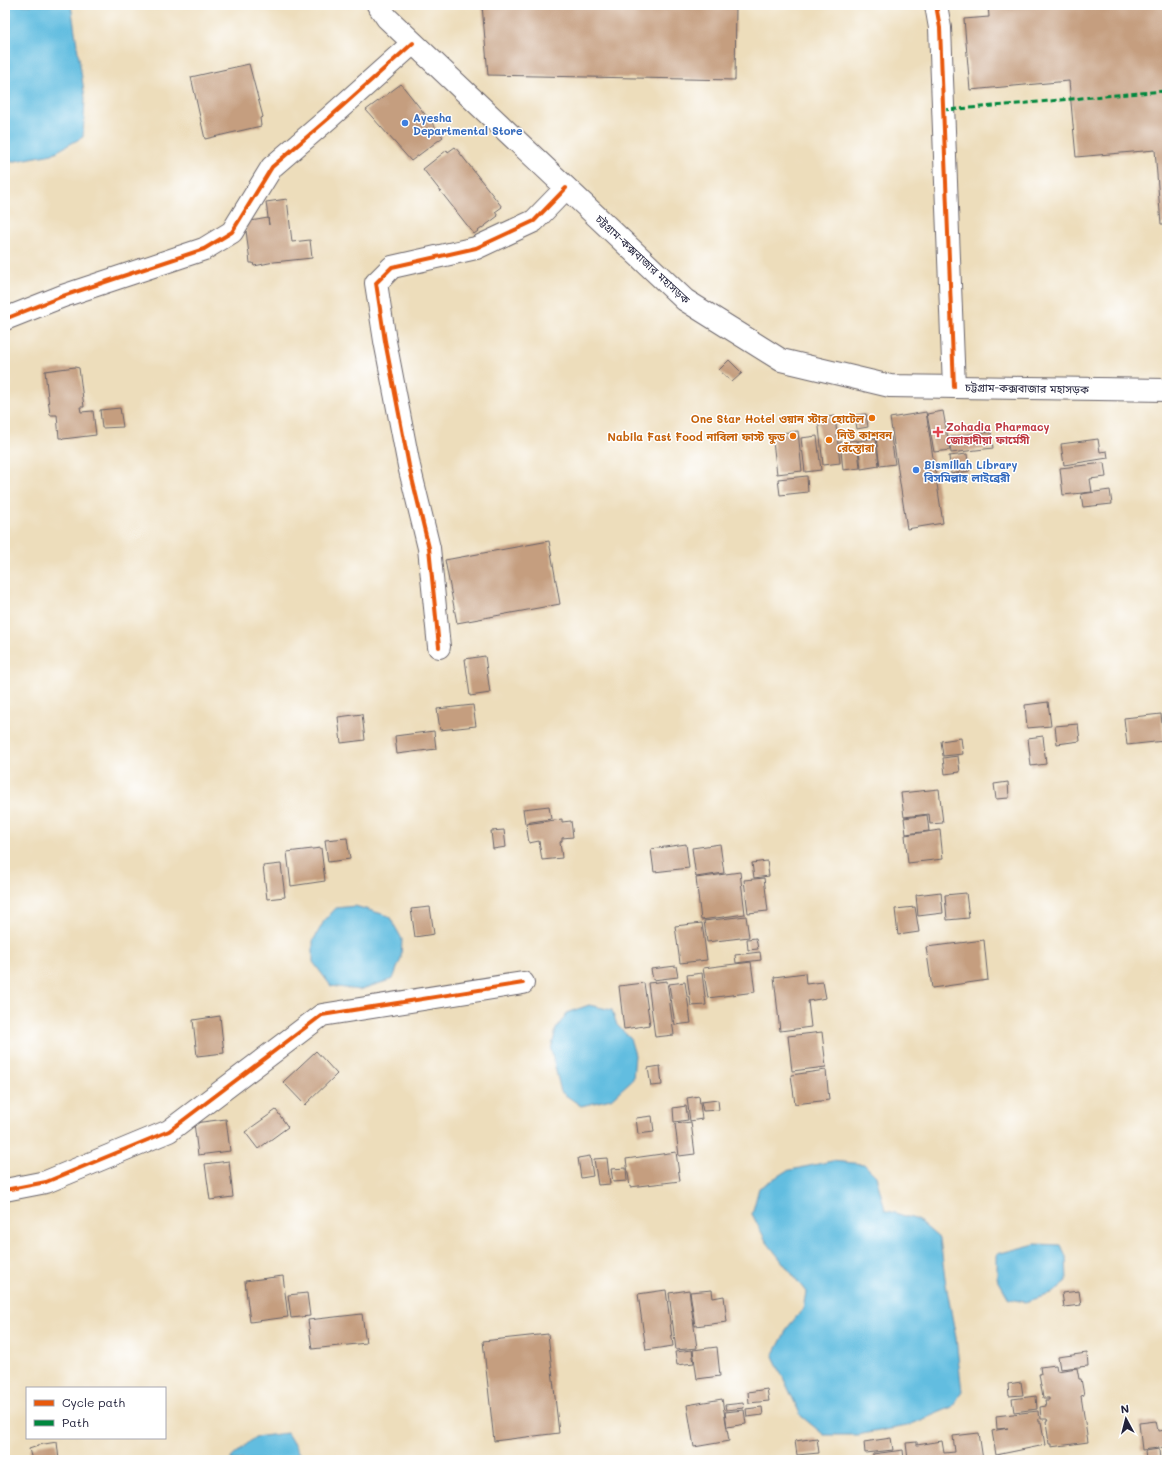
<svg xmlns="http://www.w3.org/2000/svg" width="1172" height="1465" font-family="Mali,'Noto Sans Bengali',sans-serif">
  <rect width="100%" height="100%" fill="#fff"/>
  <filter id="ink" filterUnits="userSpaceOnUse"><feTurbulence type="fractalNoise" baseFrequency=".025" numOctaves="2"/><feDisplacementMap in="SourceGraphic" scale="8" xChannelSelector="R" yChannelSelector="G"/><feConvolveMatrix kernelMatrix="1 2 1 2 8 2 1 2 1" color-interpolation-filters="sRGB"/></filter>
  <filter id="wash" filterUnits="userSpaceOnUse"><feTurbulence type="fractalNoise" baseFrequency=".012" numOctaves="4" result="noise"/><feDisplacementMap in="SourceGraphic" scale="16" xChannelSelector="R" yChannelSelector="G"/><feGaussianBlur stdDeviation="0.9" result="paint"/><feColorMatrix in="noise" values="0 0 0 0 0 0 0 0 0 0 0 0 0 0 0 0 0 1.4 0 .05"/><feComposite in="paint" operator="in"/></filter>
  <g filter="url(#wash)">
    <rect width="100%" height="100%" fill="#edddbb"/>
    <g fill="#62bde0" stroke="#42708e">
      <path d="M5,5H71L85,98L83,137L52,154L5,163Z"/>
      <path d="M355,906L389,916L402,939L401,958L393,979L359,990L331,986L313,962V941L324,921L336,908Z"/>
      <path d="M589,1005L612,1010L617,1025L630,1038L635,1055L633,1079L611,1099L581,1106L561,1092L551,1050L556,1029L567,1013Z"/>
      <path d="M832,1161L864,1164L876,1176L885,1210L918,1220L940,1239L945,1279L956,1338L962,1392L952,1407L907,1426L857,1435H824L801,1416L773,1356L788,1327L803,1309L806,1292L766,1241L752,1214L759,1188L786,1171Z"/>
      <path d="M1035,1244L1061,1245L1066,1256L1067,1281L1051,1294L1025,1302L1009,1299L997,1278V1254Z"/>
      <path d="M287,1433L303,1460H231V1458L255,1437Z"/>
    </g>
    <g id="blocks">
      <g fill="#c59e7f">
        <path d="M482,5H736L735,80L488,75Z"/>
        <path d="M988,5H1167V224H1161L1155,150L1076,157L1069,81L970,90L964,19L989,17Z"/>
        <path d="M249,64L263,117L260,118L261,126L205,139L191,77Z"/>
        <path d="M401,84L443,137L411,161L366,110Z"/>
        <path d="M455,147L502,207L495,212L498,216L474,234L423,169L447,150L448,152Z"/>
        <path d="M287,199L292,242L310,240L312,258L274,262L254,266L253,263H250L245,222L268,218L269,225L266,202Z"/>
        <path d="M729,360L742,373L732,382L719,370Z"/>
        <path d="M75,367L79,368L84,407H80L81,412L93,411L96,435L63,439L62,438H59L57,415H50L45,371Z"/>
        <path d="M120,408L123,427L102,428L100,410Z"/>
        <path d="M943,411L950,450L934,452L927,414Z"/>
        <path d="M926,412L943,523L907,529L890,418Z"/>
        <path d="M866,414L868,427L857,429L855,415Z"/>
        <path d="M835,416L840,463L823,465L818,418Z"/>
        <path d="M798,431L802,471L777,474L772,434Z"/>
        <path d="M991,432L993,448L951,453L949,437Z"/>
        <path d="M817,436L821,470L805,472L801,438Z"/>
        <path d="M891,437L895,464L880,466L876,438Z"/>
        <path d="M876,438L879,466L861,469L858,441Z"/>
        <path d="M1098,439L1100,452L1107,451L1108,458L1064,465L1061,444Z"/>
        <path d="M857,440L860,468L843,470L840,442Z"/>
        <path d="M967,454L969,471L951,474L949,456Z"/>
        <path d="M1104,463L1106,477L1090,479L1092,492L1063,495L1060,468Z"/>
        <path d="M807,476L808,492L780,495L778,479Z"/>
        <path d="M1110,490L1112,504L1083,507L1081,494Z"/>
        <path d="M549,541L560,604L457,623L445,560Z"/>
        <path d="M485,656L490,693L470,696L465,659Z"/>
        <path d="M1048,702L1051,726L1027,728L1025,705Z"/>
        <path d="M473,705L476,726L440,730L437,709Z"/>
        <path d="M362,714L365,740L341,743L338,717Z"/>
        <path d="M1161,714L1164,741L1127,745L1124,718Z"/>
        <path d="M1078,724L1080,741L1057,744L1055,726Z"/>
        <path d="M434,731L436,749L397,754L395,736Z"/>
        <path d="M1043,736L1046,764L1031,766L1028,738Z"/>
        <path d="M961,738L963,754L943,756L941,741Z"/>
        <path d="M958,756L960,772L945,774L943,758Z"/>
        <path d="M1008,782L1009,798L996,799L994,784Z"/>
        <path d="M939,789L943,823L930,824L929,814L904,817L901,793Z"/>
        <path d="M549,806L551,819L525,823L523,809Z"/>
        <path d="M927,815L929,831L906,834L904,818Z"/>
        <path d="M562,819V822L571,821L573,837L562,838V841L560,842L562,858L542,860L539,841L529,843L526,824Z"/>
        <path d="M504,830L506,847L493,849L491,831Z"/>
        <path d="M940,830L943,859L908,863L905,835Z"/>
        <path d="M347,838L350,859L328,862L325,840Z"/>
        <path d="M686,844L689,868L654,872L651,849Z"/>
        <path d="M720,844L724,873L696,877L692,848Z"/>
        <path d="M321,848L325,881L291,886L287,852Z"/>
        <path d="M767,861L769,876L754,878L752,863Z"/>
        <path d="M281,864L285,897L267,899L263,866Z"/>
        <path d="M740,872L745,914L701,920L696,878Z"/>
        <path d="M764,878L768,911L748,913L744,880Z"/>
        <path d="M941,892L943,913L918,916L916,895Z"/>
        <path d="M966,893L969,918L947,920L945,895Z"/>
        <path d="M430,907L434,934L415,937L411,909Z"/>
        <path d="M915,907L919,932L898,935L895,909Z"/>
        <path d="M746,916L749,937L707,942L704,921Z"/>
        <path d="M702,923L707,960L680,963L675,926Z"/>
        <path d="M756,938L758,949L748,950L747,939Z"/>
        <path d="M984,940L988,980L932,988L926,947Z"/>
        <path d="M760,952L761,960L736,963L735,955Z"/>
        <path d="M751,962L755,992L708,998L703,968Z"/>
        <path d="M676,966L678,977L653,980L651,969Z"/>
        <path d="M702,973L706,1005L691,1006L687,975Z"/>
        <path d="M805,973L806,984L823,982L826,998L808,1001L811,1027L780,1031L774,977Z"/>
        <path d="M667,981L674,1035L655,1037L648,983Z"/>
        <path d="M685,982L691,1023L675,1025L669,984Z"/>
        <path d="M644,983L650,1025L624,1029L619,986Z"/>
        <path d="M220,1016L224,1053L197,1056L193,1020Z"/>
        <path d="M822,1032L826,1067L792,1071L788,1036Z"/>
        <path d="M316,1051L337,1074L305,1105L283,1082Z"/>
        <path d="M660,1066L662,1085L651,1086L648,1068Z"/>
        <path d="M826,1070L829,1100L795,1104L791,1075Z"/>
        <path d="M699,1096L702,1119L690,1121L687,1098Z"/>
        <path d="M718,1100L719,1110L703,1111L701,1102Z"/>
        <path d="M686,1106L688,1120L674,1122L673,1108Z"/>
        <path d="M276,1110L288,1127L258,1149L245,1132Z"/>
        <path d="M652,1116L654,1132L638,1134L636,1118Z"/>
        <path d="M226,1119L230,1151L198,1155L194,1123Z"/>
        <path d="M691,1122L695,1154L679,1156L675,1124Z"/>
        <path d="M676,1152L680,1181L630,1187L626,1159Z"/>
        <path d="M590,1156L593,1176L581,1178L578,1158Z"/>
        <path d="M607,1158L610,1184L598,1185L594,1159Z"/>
        <path d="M229,1161L233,1197L210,1200L205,1164Z"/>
        <path d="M626,1168L627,1181L613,1182L611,1169Z"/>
        <path d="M283,1276L288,1317L250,1322L245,1281Z"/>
        <path d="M666,1290L673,1346L646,1350L638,1294Z"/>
        <path d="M689,1290L697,1348L676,1350L669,1293Z"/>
        <path d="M712,1290L713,1298L724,1296L727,1322L695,1326L690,1292Z"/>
        <path d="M1079,1291L1081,1305L1064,1307L1062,1293Z"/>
        <path d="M307,1293L310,1316L291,1318L288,1295Z"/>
        <path d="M362,1314L366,1343L312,1349L308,1320Z"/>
        <path d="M548,1334L559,1433L494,1441L483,1341Z"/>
        <path d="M717,1347L720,1376L697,1379L693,1350Z"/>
        <path d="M692,1350L694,1363L677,1365L675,1352Z"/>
        <path d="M1087,1353L1088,1366L1060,1369L1058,1357Z"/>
        <path d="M1056,1365L1057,1371L1077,1368L1079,1379H1081L1084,1395L1081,1396L1088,1442L1051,1447V1444H1049L1046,1421H1048L1047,1419H1041L1040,1407L1046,1406L1045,1400H1049V1398H1043L1039,1374H1041L1040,1367Z"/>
        <path d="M1021,1382L1023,1395L1009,1396L1008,1384Z"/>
        <path d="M767,1389L769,1401L749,1403L748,1392Z"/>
        <path d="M1036,1396L1037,1409L1014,1412L1012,1399Z"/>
        <path d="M722,1399L729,1441L694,1447L687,1405Z"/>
        <path d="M743,1403L744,1408L726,1410L725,1405Z"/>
        <path d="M762,1407L763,1415L747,1417L746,1409Z"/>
        <path d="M744,1410L746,1424L727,1427L725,1412Z"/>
        <path d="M1038,1411L1039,1422H1041L1045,1445L996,1455L992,1431L1008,1428L997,1429L996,1416Z"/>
        <path d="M1156,1421L1158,1431L1166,1430L1167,1447L1142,1450L1139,1423Z"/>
        <path d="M979,1433L983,1460H908L906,1443L917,1442V1445L942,1441L944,1453L955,1452L953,1436Z"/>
        <path d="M817,1438L819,1453L797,1455L795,1441Z"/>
        <path d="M891,1438L893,1450L865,1453L864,1442Z"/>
        <path d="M57,1442L59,1460H32L29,1449L38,1446V1445Z"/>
        <path d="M1159,1449L1160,1460H1146L1145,1451Z"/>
        <path d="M903,1450L904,1460H872L873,1454Z"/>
        <path d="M1142,1457V1460H1126V1459Z"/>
      </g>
    </g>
  </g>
  <g filter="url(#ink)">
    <use href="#blocks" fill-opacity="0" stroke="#696368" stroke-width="1"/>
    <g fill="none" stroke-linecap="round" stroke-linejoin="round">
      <defs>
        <g id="minor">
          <path d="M936,5L940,28L954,387"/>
          <path d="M5,319L63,296L204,249L232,232L272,167L329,118L413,43"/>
          <path d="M439,647L429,548L409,466L385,341L376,283L392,267L476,248L534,221L566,188"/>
          <path d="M5,1190L46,1182L169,1131L322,1015L523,983"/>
        </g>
        <path id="trunk" d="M378,5L387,18L685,300L781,360L890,386L1167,390"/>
      </defs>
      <use href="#minor" stroke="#696368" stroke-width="24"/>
      <use href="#trunk" stroke="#696368" stroke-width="24"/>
      <use href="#minor" stroke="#fff" stroke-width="22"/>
      <use href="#trunk" stroke="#fff" stroke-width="22"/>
      <path stroke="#00873e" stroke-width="3" stroke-dasharray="6 3" stroke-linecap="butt" d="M943,110C1018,105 1092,96 1167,91"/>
      <defs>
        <g id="cycleway">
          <path d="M936,5L940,28L954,387"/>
          <path d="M5,319L63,296L204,249L232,232L272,167L329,118L413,43"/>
          <path d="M439,647L429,548L409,466L385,341L376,283L392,267L476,248L534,221L566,188"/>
          <path d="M5,1190L46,1182L169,1131L322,1015L523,983"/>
        </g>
      </defs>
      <use href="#cycleway" stroke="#fff" stroke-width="6"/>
      <use href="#cycleway" stroke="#e8590c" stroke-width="4"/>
    </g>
  </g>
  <g fill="#3f7fe0" stroke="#fff" stroke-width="1.5">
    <circle cx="405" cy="123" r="4"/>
    <circle cx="916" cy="470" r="4"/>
  </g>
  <g fill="#e8710a" stroke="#fff" stroke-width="1.5">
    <circle cx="872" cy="418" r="4"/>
    <circle cx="793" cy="436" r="4"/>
    <circle cx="829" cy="440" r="4"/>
  </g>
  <path fill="#e0444e" stroke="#fff" stroke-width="1.5" d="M936 426h4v4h4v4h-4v4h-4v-4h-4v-4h4z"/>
  <g text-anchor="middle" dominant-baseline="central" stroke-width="3" stroke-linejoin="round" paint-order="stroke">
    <g font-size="11" font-weight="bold" fill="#366cbe" stroke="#fff" text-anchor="start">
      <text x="413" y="117">Ayesha<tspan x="413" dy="13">Departmental Store</tspan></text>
      <text x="924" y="464">Bismillah Library<tspan x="924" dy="13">বিসমিল্লাহ লাইব্রেরী</tspan></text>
    </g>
    <g font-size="11" fill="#22223b" stroke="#fff">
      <text transform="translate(643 259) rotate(43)">চট্টগ্রাম-কক্সবাজার মহাসড়ক</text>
      <text transform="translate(1027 388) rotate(1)">চট্টগ্রাম-কক্সবাজার মহাসড়ক</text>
    </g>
    <g font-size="11" font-weight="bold" fill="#c56008" stroke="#fff" text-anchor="end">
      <text x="864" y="418">One Star Hotel ওয়ান স্টার হোটেল</text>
      <text x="837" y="434" text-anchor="start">নিউ কাশবন<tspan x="837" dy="13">রেঁস্তোরা</tspan></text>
      <text x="785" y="436">Nabila Fast Food নাবিলা ফাস্ট ফুড</text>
    </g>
    <g font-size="11" font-weight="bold" fill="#be3a42" stroke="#fff" text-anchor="start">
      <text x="946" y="426">Zohadia Pharmacy<tspan x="946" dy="13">জোহাদীয়া ফার্মেসী</tspan></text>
    </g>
  </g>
  <rect width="1172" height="1465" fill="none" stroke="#fff" stroke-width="20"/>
  <rect x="26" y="1387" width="140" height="52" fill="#ffffff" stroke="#a7a7b1"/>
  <rect x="34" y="1400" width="20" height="6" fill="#e8590c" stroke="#a7a7b1"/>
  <text x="62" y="1407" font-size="12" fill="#22223b">Cycle path</text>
  <rect x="34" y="1420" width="20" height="6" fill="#00873e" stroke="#a7a7b1"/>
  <text x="62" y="1427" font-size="12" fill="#22223b">Path</text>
  <g transform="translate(1126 1419) rotate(353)" stroke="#ffffff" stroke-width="3" paint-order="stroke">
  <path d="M0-3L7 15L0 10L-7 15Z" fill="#22223b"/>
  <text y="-6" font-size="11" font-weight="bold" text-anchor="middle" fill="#22223b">N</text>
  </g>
</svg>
